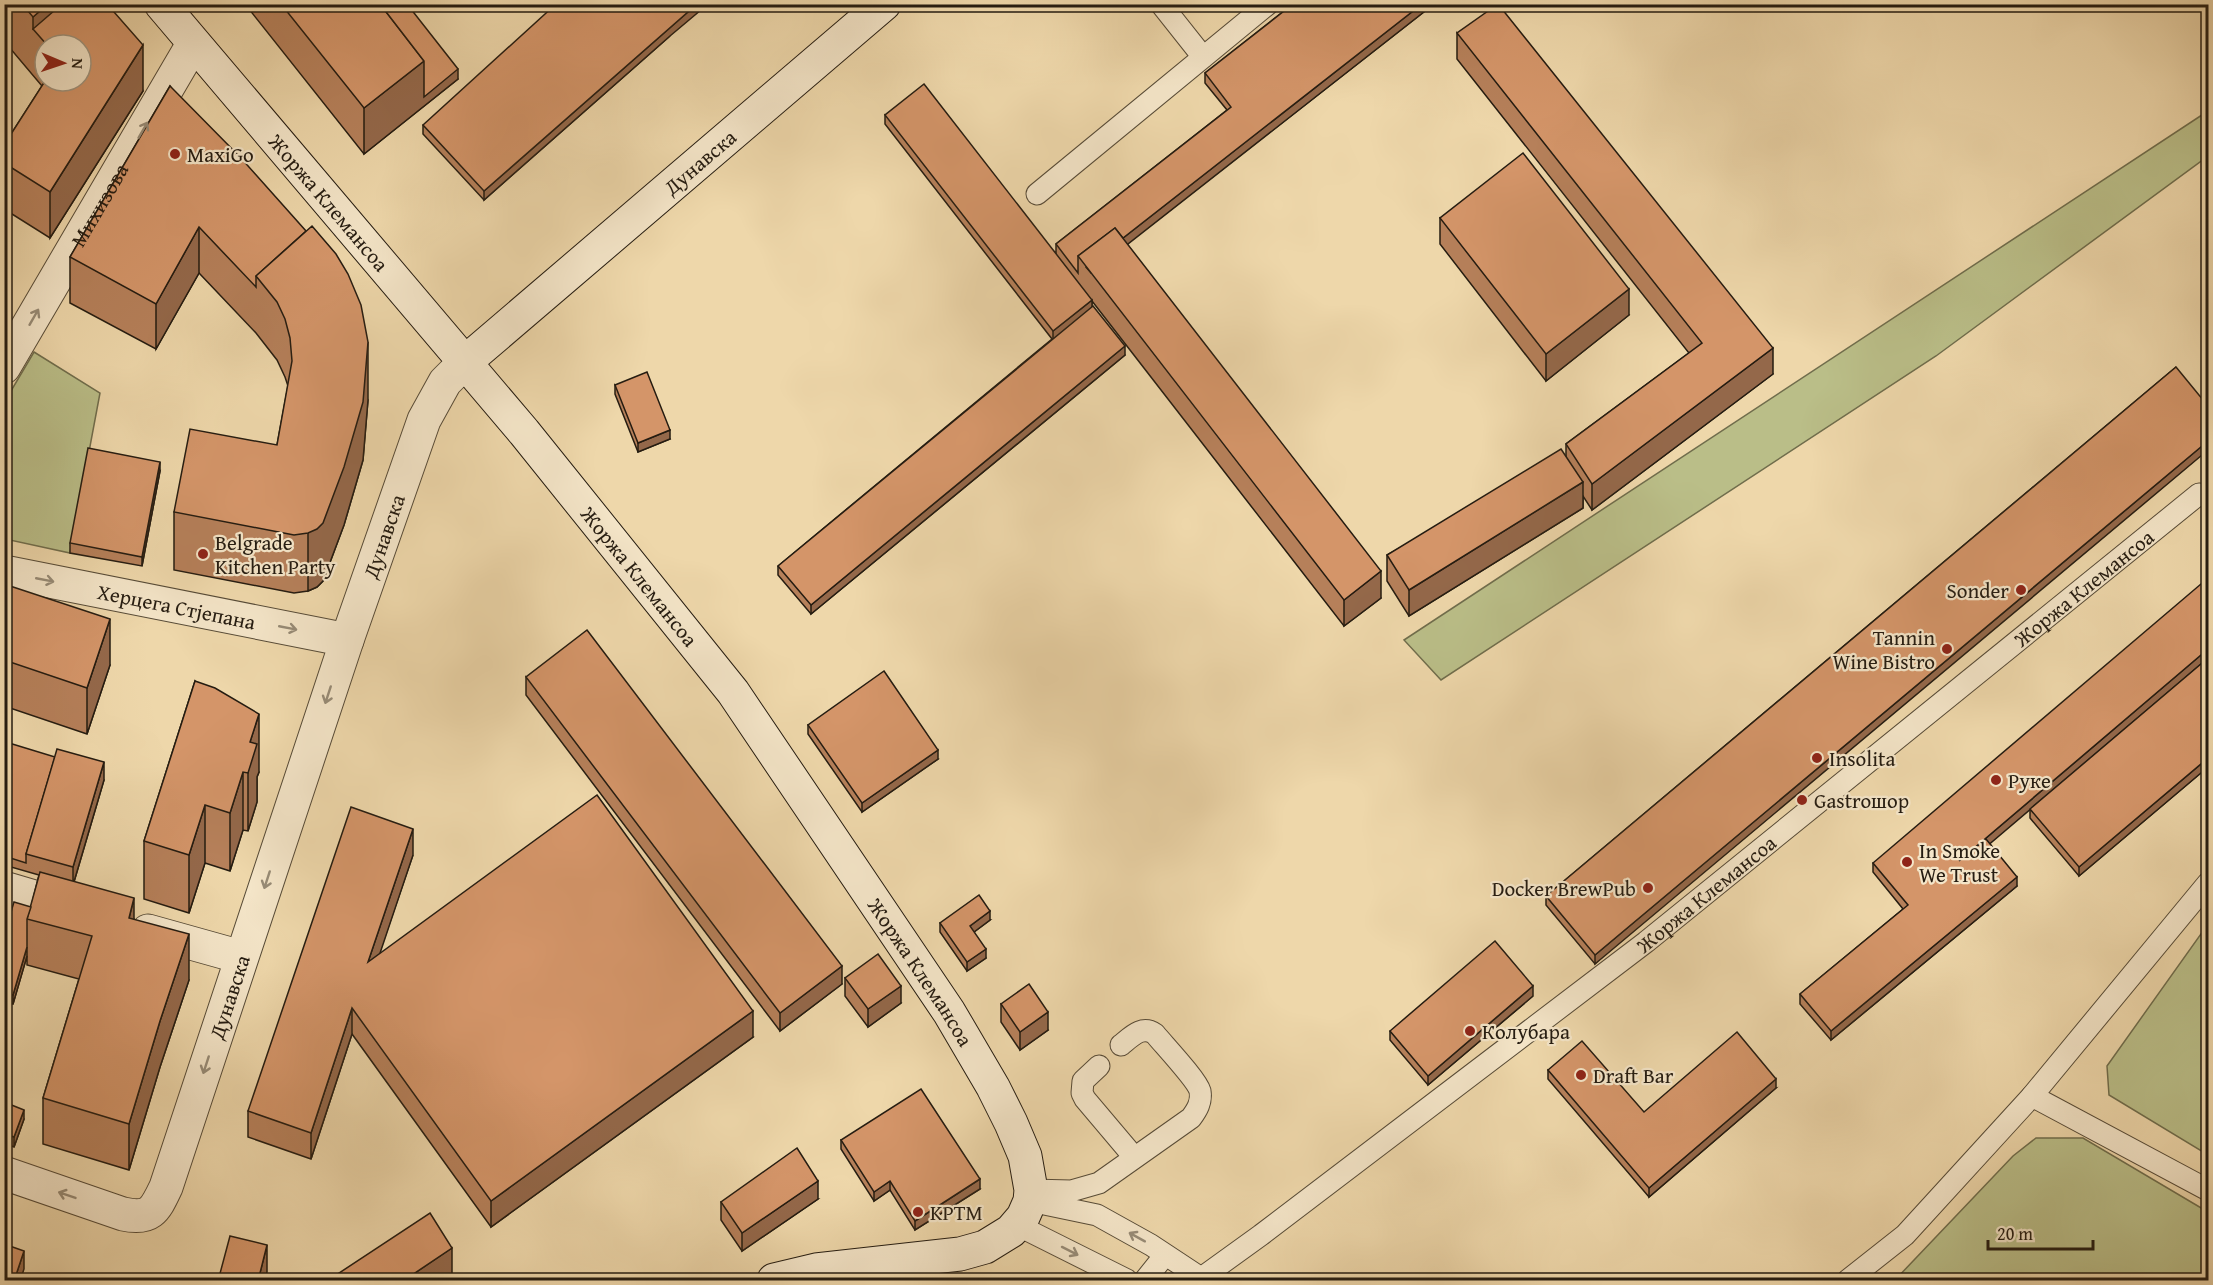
<svg xmlns="http://www.w3.org/2000/svg" width="2213" height="1285" font-family="'Gentium Book Plus',serif">
  <rect width="100%" height="100%" fill="#eed7aa"/>
  <filter id="stains"><feTurbulence type="fractalNoise" baseFrequency=".00333" numOctaves="4"/><feColorMatrix values="0 0 0 0 .2 0 0 0 0 .09 0 0 0 0 .02 0 0 0 .5 -.17"/></filter>
  <radialGradient id="worn" r=".72"><stop offset=".6" stop-color="#630" stop-opacity="0"/><stop offset="1" stop-color="#630" stop-opacity=".3"/></radialGradient>
  <g fill="#babe88" stroke="#706d4c" stroke-width="1.5">
    <path d="M2208,111V156L1936,356L1441,680L1404,640Z"/>
    <path d="M34,352L100,393L70,553L5,539V401Z"/>
    <path d="M2208,924V1155L2109,1095L2107,1066Z"/>
    <path d="M2036,1138H2083L2208,1212V1280H1895L2013,1156Z"/>
  </g>
  <g fill="none" stroke-linecap="round" stroke-linejoin="round">
    <defs>
      <g id="service">
        <path d="M1161,4L1203,57"/>
        <path d="M1037,194L1268,4"/>
        <path d="M1099,1066L1083,1081L1082,1093L1085,1099L1134,1157"/>
        <path d="M2032,1096L2208,883"/>
        <path d="M1031,1190L1071,1191L1099,1183L1191,1118C1197,1110 1202,1102 1200,1091C1197,1080 1164,1045 1155,1034C1142,1025 1132,1036 1121,1045"/>
        <path d="M1030,1201L1097,1215L1151,1245L1204,1280"/>
        <path d="M1017,1225L1127,1280"/>
        <path id="s1" d="M1200,1279L1261,1235L1646,942L2199,494"/>
        <path d="M1145,1280L1165,1255"/>
        <path d="M1848,1280L1905,1235L2032,1096L2208,1190"/>
      </g>
      <g id="minor">
        <path id="s2" d="M4,367L193,44"/>
        <path id="s3" d="M4,572L347,640"/>
        <path d="M4,888L75,909"/>
        <path d="M148,931L241,957"/>
        <path id="s4" d="M4,1173L123,1214C151,1220 155,1210 166,1187L347,640L424,420L445,382L464,363"/>
      </g>
      <g id="secondary">
        <path id="s5" d="M161,4L524,432L733,692L949,1012L993,1087L1011,1123L1025,1156L1031,1190L1030,1201L1023,1217L1011,1231L985,1247L960,1254L816,1270L774,1280"/>
        <path id="s6" d="M464,363L884,4"/>
      </g>
    </defs>
    <use href="#service" stroke="#574b37" stroke-width="23"/>
    <use href="#minor" stroke="#574b37" stroke-width="35"/>
    <use href="#secondary" stroke="#251c11" stroke-width="35"/>
    <use href="#service" stroke="#f4e5c8" stroke-width="21"/>
    <use href="#minor" stroke="#f4e5c8" stroke-width="33"/>
    <use href="#secondary" stroke="#f4e5c8" stroke-width="33"/>
  </g>
  <g fill="#b6805a" stroke="#251c11" stroke-width="1.5" fill-rule="evenodd">
    <path d="M4,4H107L143,91L50,238L4,209V145L42,86L4,41ZM45,45H81L45,81Z"/>
    <path d="M245,4H407L458,79L364,154Z"/>
    <path d="M1293,4H1434L1127,244L1381,598L1344,626L1092,301V306L1125,355L811,614L778,575V566L1052,339L885,124V115L1056,253V244L1227,110L1205,83V73Z"/>
    <path d="M1457,33L1773,374L1592,510L1583,496V508L1409,616L1387,581V555L1566,457V444L1689,353L1457,59Z"/>
    <path d="M670,36L484,200L423,134V125Z"/>
    <path d="M170,86L368,400L363,460L344,525L323,581L317,587L308,591L294,593L174,570V512L277,445L288,386L285,377L277,360L256,333L199,273L156,349L70,303V257Z"/>
    <path d="M1440,218L1629,315L1546,381L1440,244Z"/>
    <path d="M2176,367L1595,964L1546,905V896Z"/>
    <path d="M615,385L670,439L638,452L615,394Z"/>
    <path d="M160,471L142,566L70,553V543Z"/>
    <path d="M4,584L110,665L87,734L4,706Z"/>
    <path d="M2208,658V767L2079,876L2030,818V809Z"/>
    <path d="M526,677L842,984L780,1031L526,695Z"/>
    <path d="M195,681L259,772L257,777V802L248,831L243,830L230,871L205,863L189,913L144,899V841Z"/>
    <path d="M808,725L938,759L862,812L808,734Z"/>
    <path d="M4,760L104,780L74,882L134,919L189,980L160,1067L129,1170L43,1144V1098L79,979L27,965V956L13,1004L4,1002V935L31,907L39,875L4,865Z"/>
    <path d="M1990,844L2017,886L1831,1040L1800,1004V994L1903,909L1873,872V863Z"/>
    <path d="M413,855L379,954L753,1037L491,1227L352,1034L311,1159L248,1137V1111Z"/>
    <path d="M990,920L974,932L986,958L967,971L940,932V923Z"/>
    <path d="M845,978L901,1003L868,1027L845,996Z"/>
    <path d="M1533,996L1428,1085L1390,1040V1031Z"/>
    <path d="M1001,1004L1048,1030L1020,1050L1001,1022Z"/>
    <path d="M1548,1070L1644,1112L1776,1088L1649,1197L1548,1079Z"/>
    <path d="M4,1102L24,1119L14,1147L4,1143Z"/>
    <path d="M841,1140L980,1189L915,1230L890,1190L874,1201L841,1149Z"/>
    <path d="M818,1199L742,1251L721,1220V1202Z"/>
  </g>
  <g fill="#94684a" stroke="#251c11" stroke-width="1.5">
    <path d="M48,4H88L33,29V17Z"/>
    <path d="M697,4H708L670,36L484,200V191Z"/>
    <path d="M1422,4H1434L1091,273L1086,267Z"/>
    <path d="M143,45V91L50,238V192Z"/>
    <path d="M424,61L458,69V79L364,154V108Z"/>
    <path d="M199,227V273L156,349V304Z"/>
    <path d="M1629,289V315L1546,381V354Z"/>
    <path d="M1092,300V309L1053,340V331Z"/>
    <path d="M368,342V400L363,460L344,525L323,581L317,587L308,591V533Z"/>
    <path d="M1125,346V355L811,614V605Z"/>
    <path d="M1773,348V374L1592,510V484Z"/>
    <path d="M670,430V439L638,452V443Z"/>
    <path d="M2208,441V450L1595,964V955Z"/>
    <path d="M160,462V471L142,566V557Z"/>
    <path d="M1583,482V508L1409,616V590Z"/>
    <path d="M1381,571V598L1344,626V600Z"/>
    <path d="M110,619V665L87,734V688Z"/>
    <path d="M2208,649V658L1959,870V861Z"/>
    <path d="M259,714V772L257,777V802L248,831V773L250,742Z"/>
    <path d="M938,750V759L862,812V803Z"/>
    <path d="M2208,758V767L2079,876V867Z"/>
    <path d="M104,762V780L73,885V867Z"/>
    <path d="M243,772V830L230,871V813Z"/>
    <path d="M205,805V863L189,913V855Z"/>
    <path d="M413,829V855L368,989V962Z"/>
    <path d="M2017,877V886L1831,1040V1031Z"/>
    <path d="M134,898V944L129,918Z"/>
    <path d="M990,911V920L970,935V926Z"/>
    <path d="M189,934V980L160,1067L129,1170V1124L160,1021Z"/>
    <path d="M27,947V956L13,1004V995Z"/>
    <path d="M986,949V958L967,971V962Z"/>
    <path d="M842,966V984L780,1031V1013Z"/>
    <path d="M901,986V1003L868,1027V1009Z"/>
    <path d="M1533,986V996L1428,1085V1076Z"/>
    <path d="M352,1008V1034L311,1159V1133Z"/>
    <path d="M753,1011V1037L491,1227V1201Z"/>
    <path d="M1048,1012V1030L1020,1050V1032Z"/>
    <path d="M1776,1079V1088L1649,1197V1188Z"/>
    <path d="M24,1110V1119L14,1147V1137Z"/>
    <path d="M980,1179V1189L915,1230V1221Z"/>
    <path d="M818,1181V1199L742,1251V1233Z"/>
    <path d="M890,1181V1190L874,1201V1192Z"/>
    <path d="M267,1245V1272L265,1281H258Z"/>
    <path d="M452,1248V1274L442,1281H403Z"/>
    <path d="M24,1251V1269L20,1281H14Z"/>
  </g>
  <g fill="#d49569" stroke="#251c11" stroke-width="1.5">
    <path d="M22,4H48L33,17Z"/>
    <path d="M62,4H107L143,45L50,192L4,163V145L45,81H81V45H47L33,29Z"/>
    <path d="M281,4H380L424,61L364,108Z"/>
    <path d="M380,4H407L458,69L424,97V61Z"/>
    <path d="M556,4H697L484,191L423,125Z"/>
    <path d="M1293,4H1422L1123,238L1115,228L1078,256V273L1056,244L1231,107L1205,73Z"/>
    <path d="M1498,4L1773,348L1592,484L1566,444L1702,343L1457,33Z"/>
    <path d="M924,84L1092,300L1053,331L885,115Z"/>
    <path d="M170,86L240,157L306,231L256,276V287L199,227L156,304L70,257Z"/>
    <path d="M1523,153L1629,289L1546,354L1440,218Z"/>
    <path d="M312,226L336,254L348,274L361,305L368,342L363,402L344,467L323,523L317,529L308,533L294,535L174,512L190,429L277,445L292,361L290,338L285,319L277,302L256,276Z"/>
    <path d="M1115,228L1381,571L1344,600L1078,256Z"/>
    <path d="M1093,306L1125,346L811,605L778,566Z"/>
    <path d="M2176,367L2208,406V441L1595,955L1546,896Z"/>
    <path d="M647,372L670,430L638,443L615,385Z"/>
    <path d="M88,448L160,462L142,557L70,543Z"/>
    <path d="M1561,449L1583,482L1409,590L1387,555Z"/>
    <path d="M2208,578V649L1959,861L1986,839L2017,877L1831,1031L1800,994L1908,905L1873,863Z"/>
    <path d="M4,584L110,619L87,688L4,660Z"/>
    <path d="M587,630L842,966L780,1013L526,677Z"/>
    <path d="M2208,658V758L2079,867L2030,809Z"/>
    <path d="M884,671L938,750L862,803L808,725Z"/>
    <path d="M195,681L215,688L259,714L250,742L257,744L248,773L243,772L230,813L205,805L189,855L144,841Z"/>
    <path d="M9,743L55,757L26,854V863L4,856V760Z"/>
    <path d="M57,749L104,762L73,867L26,854Z"/>
    <path d="M597,795L753,1011L491,1201L352,1008L311,1133L248,1111L351,807L413,829L368,962Z"/>
    <path d="M40,872L134,898L129,918L189,934L160,1021L129,1124L43,1098L92,936L27,919Z"/>
    <path d="M979,895L990,911L970,926L986,949L967,962L940,923Z"/>
    <path d="M14,902L31,907L27,919V947L13,995L4,993V935Z"/>
    <path d="M1495,941L1533,986L1428,1076L1390,1031Z"/>
    <path d="M878,954L901,986L868,1009L845,978Z"/>
    <path d="M1029,984L1048,1012L1020,1032L1001,1004Z"/>
    <path d="M1737,1032L1776,1079L1649,1188L1548,1070L1582,1041L1644,1112Z"/>
    <path d="M921,1089L980,1179L915,1221L890,1181L874,1192L841,1140Z"/>
    <path d="M4,1102L24,1110L14,1137L4,1134Z"/>
    <path d="M797,1148L818,1181L742,1233L721,1202Z"/>
    <path d="M430,1213L452,1248L403,1281H327Z"/>
    <path d="M230,1236L267,1245L258,1281H218Z"/>
    <path d="M4,1244L24,1251L14,1281H4Z"/>
  </g>
  <defs><path id="oneway-shaft" d="M-6 0H5M1.5-3L5.5 0L1.5 3" fill="none" stroke-width="1.6" stroke-linecap="round" stroke-linejoin="round" transform="scale(1.5)"/></defs>
  <g stroke="#978b76">
    <use href="#oneway-shaft" transform="translate(143 130) rotate(-60)"/>
    <use href="#oneway-shaft" transform="translate(34 317) rotate(-60)"/>
    <use href="#oneway-shaft" transform="translate(45 580) rotate(11)"/>
    <use href="#oneway-shaft" transform="translate(288 628) rotate(11)"/>
    <use href="#oneway-shaft" transform="translate(328 695) rotate(108)"/>
    <use href="#oneway-shaft" transform="translate(267 880) rotate(108)"/>
    <use href="#oneway-shaft" transform="translate(206 1065) rotate(108)"/>
    <use href="#oneway-shaft" transform="translate(67 1195) rotate(-161)"/>
    <use href="#oneway-shaft" transform="translate(1137 1237) rotate(-151)"/>
    <use href="#oneway-shaft" transform="translate(1070 1251) rotate(27)"/>
  </g>
  <g fill="#8f2418" stroke="#f4e5c8" stroke-width="2">
    <circle cx="175" cy="154" r="6"/>
    <circle cx="203" cy="554" r="6"/>
    <circle cx="2021" cy="590" r="6"/>
    <circle cx="1947" cy="649" r="6"/>
    <circle cx="1817" cy="758" r="6"/>
    <circle cx="1996" cy="780" r="6"/>
    <circle cx="1802" cy="800" r="6"/>
    <circle cx="1907" cy="862" r="6"/>
    <circle cx="1648" cy="888" r="6"/>
    <circle cx="1470" cy="1031" r="6"/>
    <circle cx="1581" cy="1075" r="6"/>
    <circle cx="918" cy="1212" r="6"/>
  </g>
  <g text-anchor="middle" dominant-baseline="central" stroke-width="4.5" stroke-linejoin="round" paint-order="stroke">
    <g font-size="21" fill="#251c11" stroke="#f4e5c8" text-anchor="start">
      <text x="187" y="154">MaxiGo</text>
      <text x="215" y="542">Belgrade<tspan x="215" dy="24">Kitchen Party</tspan></text>
      <text x="2009" y="590" text-anchor="end">Sonder</text>
      <text x="1935" y="637" text-anchor="end">Tannin<tspan x="1935" dy="24">Wine Bistro</tspan></text>
      <text x="1829" y="758">Insolita</text>
      <text x="2008" y="780">Руке</text>
      <text x="1814" y="800">Gastroшор</text>
      <text x="1919" y="850">In Smoke<tspan x="1919" dy="24">We Trust</tspan></text>
      <text x="1636" y="888" text-anchor="end">Docker BrewPub</text>
      <text x="1482" y="1031">Колубара</text>
      <text x="1593" y="1075">Draft Bar</text>
      <text x="930" y="1212">KPTM</text>
    </g>
    <g font-size="21" fill="#251c11" stroke="#f4e5c8">
      <text stroke="none"><textPath href="#s6" startOffset="310">Дунавска</textPath></text>
      <text stroke="none"><textPath href="#s5" startOffset="260">Жоржа Клемансоа</textPath></text>
      <text stroke="none"><textPath href="#s2" startOffset="188">Михизова</textPath></text>
      <text stroke="none"><textPath href="#s4" startOffset="870">Дунавска</textPath></text>
      <text stroke="none"><textPath href="#s5" startOffset="746">Жоржа Клемансоа</textPath></text>
      <text stroke="none"><textPath href="#s1" startOffset="1122">Жоржа Клемансоа</textPath></text>
      <text stroke="none"><textPath href="#s3" startOffset="176">Херцега Стјепана</textPath></text>
      <text stroke="none"><textPath href="#s1" startOffset="636">Жоржа Клемансоа</textPath></text>
      <text stroke="none"><textPath href="#s5" startOffset="1232">Жоржа Клемансоа</textPath></text>
      <text stroke="none"><textPath href="#s4" startOffset="384">Дунавска</textPath></text>
    </g>
  </g>
  <rect width="2213" height="1285" fill="none" stroke="#eed7aa" stroke-width="24"/>
  <rect x="6" y="6" width="2201" height="1273" fill="none" stroke="#251c11" stroke-width="3"/>
  <rect x="12" y="12" width="2189" height="1261" fill="none" stroke="#251c11" stroke-width="1.5"/>
  <g transform="translate(63 63) rotate(92)"><circle r="28" fill="#f4e5c8" stroke="#a1957f" stroke-width="1.5"/>
  <path d="M0-4.5L10 22L0 15L-10 22Z" fill="#8f2418"/>
  <text y="-9" font-size="16" font-weight="bold" text-anchor="middle" fill="#251c11">N</text>
  </g>
  <path d="M1988 1240v9h105v-9" fill="none" stroke="#251c11" stroke-width="3"/>
  <text x="1997" y="1240" font-size="18" fill="#251c11" stroke="#f4e5c8" stroke-width="4.5" paint-order="stroke">20 m</text>
  <rect width="100%" height="100%" filter="url(#stains)"/>
  <rect width="100%" height="100%" fill="url(#worn)"/>
</svg>
